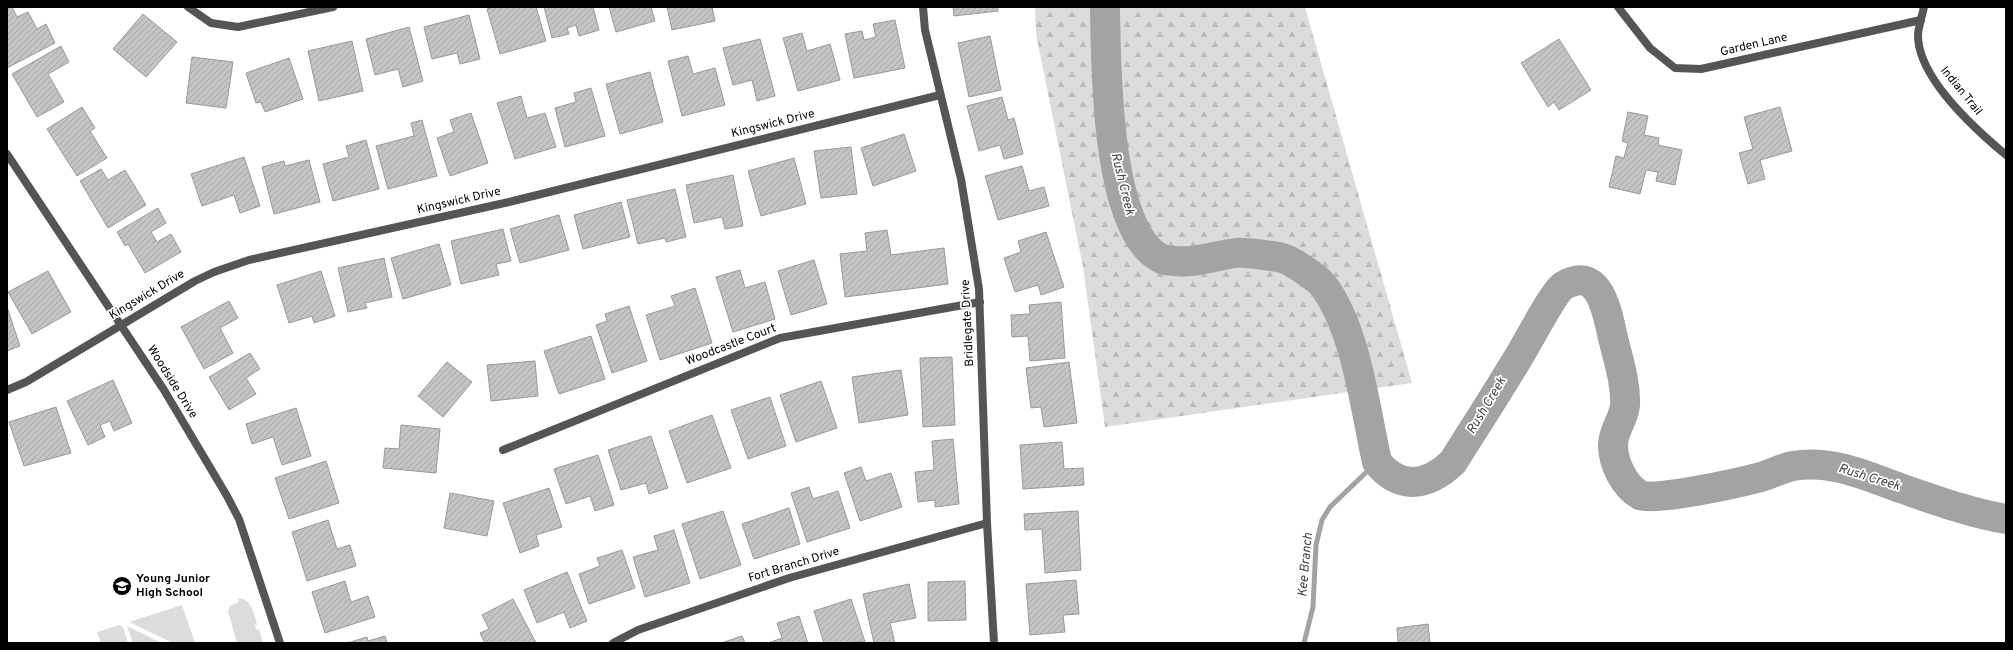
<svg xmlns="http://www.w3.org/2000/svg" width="2013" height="650" font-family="Overpass,sans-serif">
  <defs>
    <pattern id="forest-firs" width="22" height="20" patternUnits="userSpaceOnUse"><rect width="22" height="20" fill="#dcdcdc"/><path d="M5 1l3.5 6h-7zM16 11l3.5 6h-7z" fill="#bbb"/></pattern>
    <pattern id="building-hatch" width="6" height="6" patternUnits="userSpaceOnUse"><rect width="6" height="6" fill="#c4c4c4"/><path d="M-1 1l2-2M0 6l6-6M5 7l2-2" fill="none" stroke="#a7a7a7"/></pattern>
  </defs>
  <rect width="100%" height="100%" fill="#fff"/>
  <g fill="#dcdcdc">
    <path d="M238,598C252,599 254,613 257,625H255L256,630L259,629L263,643H237L228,611L230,606L239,602Z"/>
    <path d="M182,605L195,643H173L129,622Z"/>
    <path d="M119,625L123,627L128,643H101L97,632Z"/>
    <path d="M127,626L162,643H133Z"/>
  </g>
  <path fill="url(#forest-firs)" d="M1035,7H1305L1412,383L1105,427L1083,267L1036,34Z"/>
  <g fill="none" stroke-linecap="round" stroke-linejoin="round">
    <path stroke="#a3a3a3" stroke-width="5" d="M1304,643L1313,607L1316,545L1322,520L1330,507L1377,462"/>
    <path stroke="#a3a3a3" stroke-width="30" d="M1105,7C1106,62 1105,233 1162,259C1165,261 1170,260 1174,261C1197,263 1213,256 1236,253C1243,252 1278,256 1285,259C1292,261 1317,278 1322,284C1356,327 1365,408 1377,462C1400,491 1428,486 1453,462C1475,427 1497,393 1518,358C1527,344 1553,293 1563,286C1602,262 1608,319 1614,342C1619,362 1626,384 1625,405C1624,419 1613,430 1613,445C1613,463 1624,486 1640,495C1654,502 1742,482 1761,477C1772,474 1782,468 1793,466C1830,459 1867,476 1900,488C1935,500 1970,513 2006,519"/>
  </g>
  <g fill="url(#building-hatch)" stroke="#999">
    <path d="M7,7H12L17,17L28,12L37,29L46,24L55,43L7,68Z"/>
    <path d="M495,7H536L546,41L500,54L487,9Z"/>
    <path d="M544,7H593L599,30L579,36L576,25L567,28L569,34L552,38Z"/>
    <path d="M609,7H651L655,21L616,32Z"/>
    <path d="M667,7H712L715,21L672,30Z"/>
    <path d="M953,7H997L998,11L954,16Z"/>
    <path d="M143,14L177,42L146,77L113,49Z"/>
    <path d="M469,15L480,59L460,64L457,53L432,59L424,27Z"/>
    <path d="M895,20L905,68L854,78L845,34L862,31L864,40L876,37L873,24Z"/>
    <path d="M409,27L423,81L403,87L398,69L375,75L366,39Z"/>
    <path d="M802,33L807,51L830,44L840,80L798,91L783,38Z"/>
    <path d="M990,36L1001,90L969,97L958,43Z"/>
    <path d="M760,39L775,96L757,101L752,80L733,85L723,48Z"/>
    <path d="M1559,39L1591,90L1559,110L1554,102L1548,107L1521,63Z"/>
    <path d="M352,41L363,91L319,101L308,51Z"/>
    <path d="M61,46L69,62L48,74L64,102L37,117L12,74Z"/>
    <path d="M688,56L693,74L715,68L725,105L682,116L668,61Z"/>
    <path d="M192,57L233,62L226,108L186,103Z"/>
    <path d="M289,58L303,99L265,112L261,102L256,103L246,73Z"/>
    <path d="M650,72L663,122L620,134L606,84Z"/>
    <path d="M591,88L605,136L565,147L555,108L576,102L574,93Z"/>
    <path d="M521,96L527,118L545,113L556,147L515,159L497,103Z"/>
    <path d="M1002,97L1008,120L1014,118L1023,154L1004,159L1000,145L979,151L967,106Z"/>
    <path d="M82,107L95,128L90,131L107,158L77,176L47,129Z"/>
    <path d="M1780,107L1792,151L1760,160L1765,179L1748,184L1739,153L1753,149L1744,117Z"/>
    <path d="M1628,112L1648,116L1644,135L1659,138L1658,145L1682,150L1675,185L1656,181L1658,172L1646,170L1640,194L1609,187L1616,156L1624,158L1628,143L1622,141Z"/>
    <path d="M471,113L488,163L450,176L437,138L454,132L450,120Z"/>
    <path d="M422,120L437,176L388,189L376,146L414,136L411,123Z"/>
    <path d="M904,134L916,171L873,186L861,148Z"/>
    <path d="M366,140L379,189L333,201L323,164L349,157L346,146Z"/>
    <path d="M851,147L857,194L821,198L814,151Z"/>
    <path d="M244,157L260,206L240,213L234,195L202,206L191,174Z"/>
    <path d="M794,158L806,204L761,216L748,171Z"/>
    <path d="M309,160L320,202L274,214L262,167L284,161L285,166Z"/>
    <path d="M1022,166L1029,191L1044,187L1049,206L998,220L985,176Z"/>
    <path d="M101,169L108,180L125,170L146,205L108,228L80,181Z"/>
    <path d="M733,175L743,226L725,229L722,217L694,223L686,185Z"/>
    <path d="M675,189L686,237L666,242L665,238L638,244L627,200Z"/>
    <path d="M621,202L630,237L583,249L574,215Z"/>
    <path d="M158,208L166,223L151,232L157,242L171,234L181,252L145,273L128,244L125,246L117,232Z"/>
    <path d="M559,215L569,250L520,263L510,229Z"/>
    <path d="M503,229L511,261L496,264L499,275L461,284L451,241Z"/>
    <path d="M887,230L891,255L944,248L948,284L845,297L840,254L867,251L865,233Z"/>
    <path d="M1046,232L1064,287L1041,295L1038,285L1015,292L1004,258L1021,252L1018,241Z"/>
    <path d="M439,244L451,285L403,299L391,258Z"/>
    <path d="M384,258L392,297L365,303L367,308L348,312L338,268Z"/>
    <path d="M814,260L827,304L791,315L778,271Z"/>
    <path d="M740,270L745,288L765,282L775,319L733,332L716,277Z"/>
    <path d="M48,271L71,312L32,334L8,292Z"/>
    <path d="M321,271L335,316L314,323L312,316L289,323L277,285Z"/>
    <path d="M695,288L712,343L660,360L646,315L675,306L671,296Z"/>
    <path d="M229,301L238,318L220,328L233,353L204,369L181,327Z"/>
    <path d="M1061,302L1065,358L1030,361L1028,336L1012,337L1011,315L1030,314L1029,305Z"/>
    <path d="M629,306L647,361L612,373L596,325L607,321L605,314Z"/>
    <path d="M7,307L20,346L7,351Z"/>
    <path d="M591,336L605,379L559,394L544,351Z"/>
    <path d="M250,353L260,369L246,378L256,394L229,410L209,377Z"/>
    <path d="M952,357L955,425L923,427L920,358Z"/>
    <path d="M535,361L538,396L491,401L487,365Z"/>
    <path d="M447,362L472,382L443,417L418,396Z"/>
    <path d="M1069,362L1077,423L1044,427L1041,407L1031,408L1026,368Z"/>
    <path d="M901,370L908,415L859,423L852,377Z"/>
    <path d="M113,380L132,423L114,431L110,421L100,425L105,437L88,445L67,401Z"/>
    <path d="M821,381L837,428L796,442L780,395Z"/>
    <path d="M770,397L786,446L748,459L731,410Z"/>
    <path d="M56,407L71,453L24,466L9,422Z"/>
    <path d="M296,408L311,456L282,465L273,437L252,444L246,424Z"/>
    <path d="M712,415L731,468L687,483L669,431Z"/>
    <path d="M401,425L440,429L436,473L383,468L385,448L399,449Z"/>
    <path d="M651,436L668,488L649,494L646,483L621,490L608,450Z"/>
    <path d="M953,439L959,504L935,507V500L918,502L915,472L934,470L932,441Z"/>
    <path d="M1062,442L1064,469L1083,468L1084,485L1023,489L1020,445Z"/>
    <path d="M598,455L614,505L595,511L590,496L566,504L554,469Z"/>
    <path d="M326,461L339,503L289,519L275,478Z"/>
    <path d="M861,467L866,481L891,473L902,507L860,521L844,473Z"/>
    <path d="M809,487L813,499L838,491L850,528L807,542L791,493Z"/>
    <path d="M549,488L562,527L536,535L539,546L520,553L503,503Z"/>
    <path d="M450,493L494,501L487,536L444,528Z"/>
    <path d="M789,508L800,544L754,559L742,524Z"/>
    <path d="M723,511L741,565L700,579L682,524Z"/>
    <path d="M1078,511L1081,570L1045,573L1042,529L1025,530L1024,514Z"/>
    <path d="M328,520L337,549L350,545L356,566L307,581L292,532Z"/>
    <path d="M674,530L690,583L645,597L633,557L658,550L654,536Z"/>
    <path d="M622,550L635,588L589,604L579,574L600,566L597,558Z"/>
    <path d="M567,572L587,621L570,628L564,612L537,623L524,590Z"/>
    <path d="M1076,580L1079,614L1063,615L1065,632L1030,635L1026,584Z"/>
    <path d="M345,581L351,602L368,596L375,617L325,633L312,592Z"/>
    <path d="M965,581L966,620L928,621V582Z"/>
    <path d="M909,584L916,618L890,623L895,643H874L863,594Z"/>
    <path d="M513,599L536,643H485L480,633L489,629L482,615Z"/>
    <path d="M851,599L865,642L824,643L814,611Z"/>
    <path d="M799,616L808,643H768L782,638L777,623Z"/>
    <path d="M1428,624L1430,643H1398L1397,628Z"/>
    <path d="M385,636L387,643H347L367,637L368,641Z"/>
    <path d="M742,636L745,643H721Z"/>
  </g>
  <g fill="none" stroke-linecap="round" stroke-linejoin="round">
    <g stroke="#555" stroke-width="8">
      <path d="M188,7L211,23L238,27L333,7"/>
      <path d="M923,7L925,30L961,179L979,289L987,523L994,643"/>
      <path d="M1618,7L1650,48L1675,68L1701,69L1921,20"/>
      <path d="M7,390L26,382L195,281L214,272L249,260L509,202L940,95"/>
      <path d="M503,450L780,338L980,302"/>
      <path d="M613,643L638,630L789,578L987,523"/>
    </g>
    <g stroke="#555" stroke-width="8">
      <path d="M1924,7C1922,16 1919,25 1918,34C1917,77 1976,130 2006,155"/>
      <path d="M7,154L164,390L227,496L239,519L280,643"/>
    </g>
  </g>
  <defs>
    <symbol id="school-disc" viewBox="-11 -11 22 22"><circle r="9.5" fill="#000" stroke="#fff"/><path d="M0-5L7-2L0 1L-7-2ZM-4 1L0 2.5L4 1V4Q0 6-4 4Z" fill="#fff"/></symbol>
  </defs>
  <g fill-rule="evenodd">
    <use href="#school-disc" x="111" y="575" width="22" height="22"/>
  </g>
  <g text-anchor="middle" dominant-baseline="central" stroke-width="3.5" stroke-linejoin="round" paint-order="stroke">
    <g font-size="12" fill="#000" stroke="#fff">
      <text transform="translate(1754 45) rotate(-13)">Garden Lane</text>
      <text transform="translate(1961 91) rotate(51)">Indian Trail</text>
      <text transform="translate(773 124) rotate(-14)">Kingswick Drive</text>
      <text transform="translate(459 201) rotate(-13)">Kingswick Drive</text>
      <text transform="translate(147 295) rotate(-31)">Kingswick Drive</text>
      <text transform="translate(968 323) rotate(-93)">Bridlegate Drive</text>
      <text transform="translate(731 345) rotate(-21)">Woodcastle Court</text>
      <text transform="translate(172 382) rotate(58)">Woodside Drive</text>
      <text transform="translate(794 565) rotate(-17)">Fort Branch Drive</text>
    </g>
    <g font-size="12" font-weight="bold" fill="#000" stroke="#fff" text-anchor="start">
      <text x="136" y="579">Young Junior<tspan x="136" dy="14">High School</tspan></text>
    </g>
    <g font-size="13" font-style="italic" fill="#444" stroke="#fff">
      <text transform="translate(1122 184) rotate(76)">Rush Creek</text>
      <text transform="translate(1487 406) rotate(-59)">Rush Creek</text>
      <text transform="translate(1869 478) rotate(17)">Rush Creek</text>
      <text transform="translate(1306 565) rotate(-85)">Kee Branch</text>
    </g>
  </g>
  <rect width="2013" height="650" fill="none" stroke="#000000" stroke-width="16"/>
</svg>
